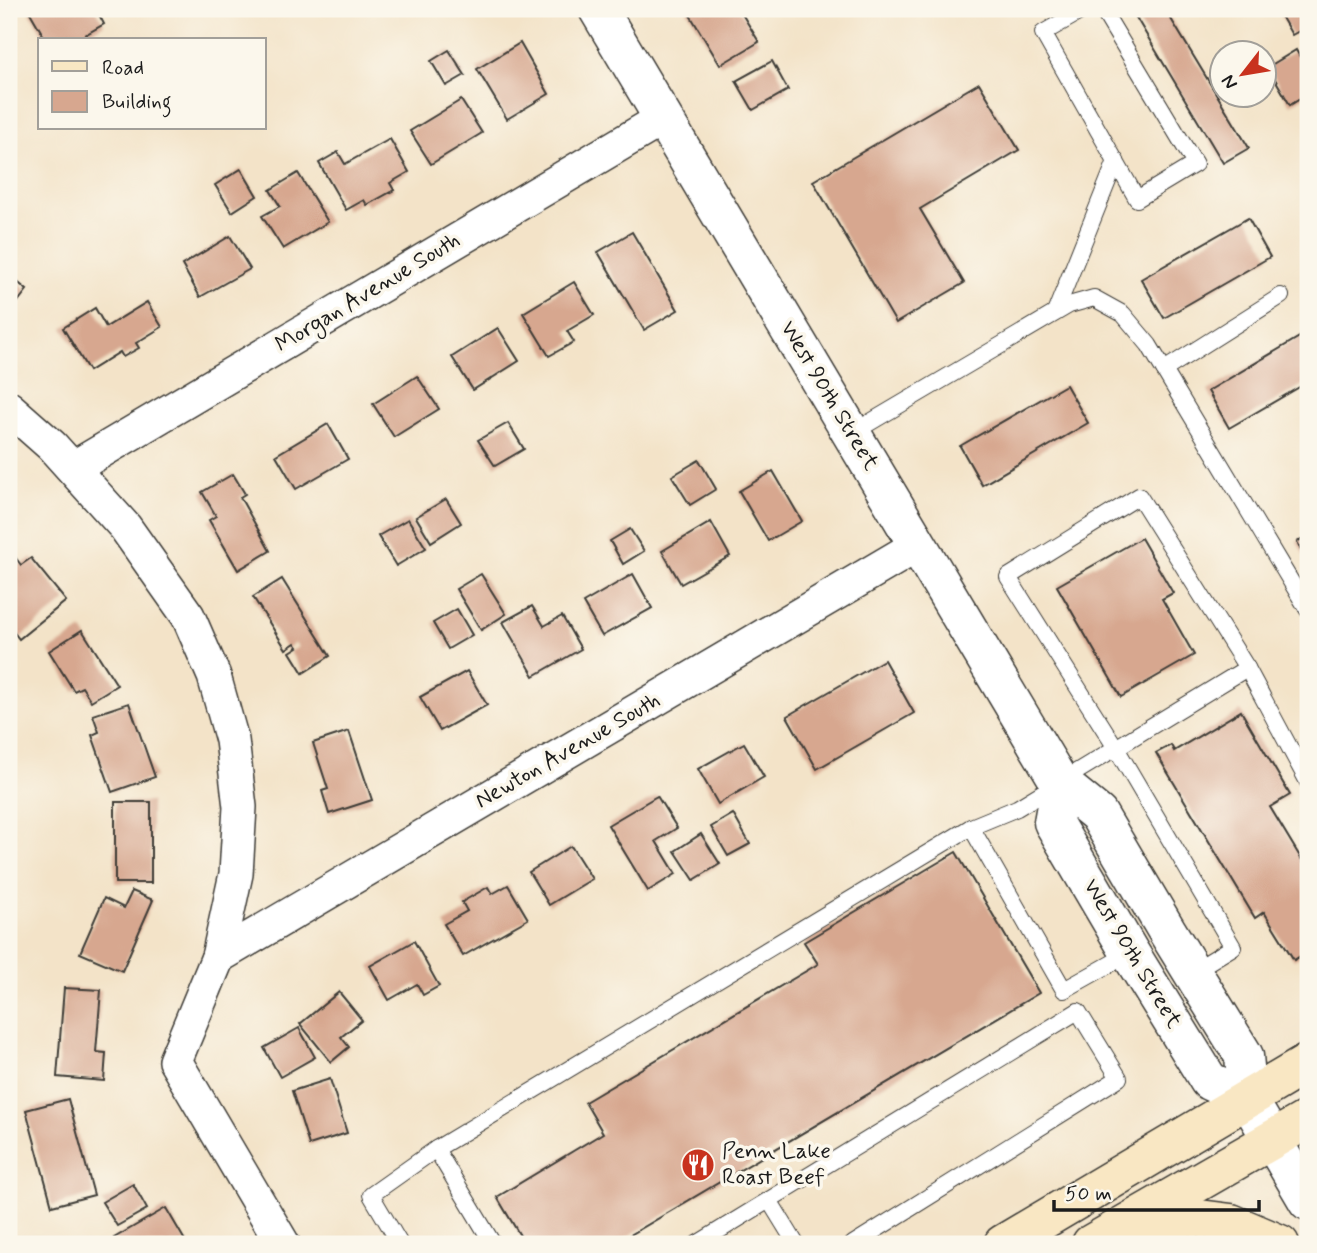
<svg xmlns="http://www.w3.org/2000/svg" width="1317" height="1253" font-family="Mynerve,sans-serif">
  <rect width="100%" height="100%" fill="#fbf7ec"/>
  <filter id="ink" filterUnits="userSpaceOnUse"><feTurbulence type="fractalNoise" baseFrequency=".0143" numOctaves="2"/><feDisplacementMap in="SourceGraphic" scale="14" xChannelSelector="R" yChannelSelector="G"/><feConvolveMatrix kernelMatrix="1 2 1 2 8 2 1 2 1" color-interpolation-filters="sRGB"/></filter>
  <filter id="wash" filterUnits="userSpaceOnUse"><feTurbulence type="fractalNoise" baseFrequency=".00686" numOctaves="4" result="noise"/><feDisplacementMap in="SourceGraphic" scale="28" xChannelSelector="R" yChannelSelector="G"/><feGaussianBlur stdDeviation="1.57" result="paint"/><feColorMatrix in="noise" values="0 0 0 0 0 0 0 0 0 0 0 0 0 0 0 0 0 1.4 0 .05"/><feComposite in="paint" operator="in"/></filter>
  <g filter="url(#wash)">
    <rect width="100%" height="100%" fill="#f3e3c8"/>
    <g id="blocks">
      <g fill="#d7a78f">
        <path d="M28,9H96L104,24L76,40H46Z"/>
        <path d="M689,9H739L759,42L720,65L687,10Z"/>
        <path d="M1131,9H1165L1249,148L1223,163Z"/>
        <path d="M1277,9H1308V26L1292,35Z"/>
        <path d="M520,43L549,94L507,119L477,69Z"/>
        <path d="M449,50L465,75L446,86L431,61Z"/>
        <path d="M1296,50L1308,71V94L1290,105L1268,67Z"/>
        <path d="M772,61L788,90L753,110L736,81Z"/>
        <path d="M979,83L1019,150L920,209L964,283L896,323L813,181Z"/>
        <path d="M461,100L482,133L431,164L410,131Z"/>
        <path d="M390,139L409,172L390,183L394,190L367,205L364,200L346,210L319,163L338,152L345,164Z"/>
        <path d="M241,169L257,196L232,212L215,185Z"/>
        <path d="M298,173L328,222L283,249L262,216L280,206L270,190Z"/>
        <path d="M1248,218L1270,257L1164,318L1141,279Z"/>
        <path d="M632,232L678,310L644,330L598,252Z"/>
        <path d="M230,236L250,269L200,297L182,265Z"/>
        <path d="M9,275L27,290L9,313Z"/>
        <path d="M574,282L594,315L567,331L574,342L549,356L523,313Z"/>
        <path d="M147,302L162,327L136,343L139,348L123,357L120,352L89,371L63,328L95,308L106,327Z"/>
        <path d="M498,328L519,361L473,390L452,357Z"/>
        <path d="M1308,332V382L1229,428L1208,391Z"/>
        <path d="M417,376L439,409L394,437L373,404Z"/>
        <path d="M1066,385L1088,423L982,485L960,446Z"/>
        <path d="M508,423L524,449L495,466L478,440Z"/>
        <path d="M328,424L348,459L296,489L276,455Z"/>
        <path d="M699,460L716,489L690,505L672,476Z"/>
        <path d="M773,471L802,521L768,541L739,491Z"/>
        <path d="M233,474L245,494L240,497L270,551L238,570L209,520L216,516L202,492Z"/>
        <path d="M446,499L461,523L431,542L416,517Z"/>
        <path d="M408,519L426,548L396,566L378,536Z"/>
        <path d="M711,522L730,556L681,584L662,551Z"/>
        <path d="M630,529L644,551L623,564L610,541Z"/>
        <path d="M1308,535V562L1297,542Z"/>
        <path d="M1141,538L1173,593L1162,599L1194,655L1121,697L1057,586Z"/>
        <path d="M9,549L21,565L31,558L66,601L19,639L9,626V602L14,598L9,591Z"/>
        <path d="M481,574L506,614L481,630L456,589Z"/>
        <path d="M633,574L652,608L602,636L583,603Z"/>
        <path d="M282,579L330,656L303,673L290,652L298,647L295,643L286,649L253,597Z"/>
        <path d="M532,606L544,626L562,616L581,649L534,676L503,622Z"/>
        <path d="M457,609L472,635L448,649L433,623Z"/>
        <path d="M82,630L117,685L91,701L82,687L74,691L49,651Z"/>
        <path d="M884,660L914,713L817,769L787,716Z"/>
        <path d="M467,671L487,705L440,731L420,697Z"/>
        <path d="M129,703L155,777L112,792L92,735L99,732L93,715Z"/>
        <path d="M1241,711L1290,795L1270,807L1308,870V951L1294,960L1264,912L1255,918L1156,753L1171,745L1174,751Z"/>
        <path d="M349,731L372,800L329,814L322,791L328,789L313,743Z"/>
        <path d="M744,743L764,777L718,804L698,769Z"/>
        <path d="M657,796L677,828L656,841L676,874L648,891L608,825Z"/>
        <rect x="115" y="802" width="36" height="81"/>
        <path d="M733,814L750,844L728,856L711,827Z"/>
        <path d="M701,834L720,864L694,880L675,851Z"/>
        <path d="M571,846L592,879L549,905L529,872Z"/>
        <path d="M956,852L1039,993L615,1244H525L497,1197L603,1133L585,1102L818,964L804,942Z"/>
        <path d="M508,885L528,919L463,956L444,924L467,911L462,902L488,887L492,894Z"/>
        <path d="M132,891L153,900L122,971L80,953L104,898L124,908Z"/>
        <path d="M414,941L439,986L423,995L417,984L389,1000L370,966Z"/>
        <path d="M64,988L101,990L96,1052L106,1053L104,1081L57,1077Z"/>
        <path d="M339,992L362,1020L341,1037L349,1047L331,1062L300,1024Z"/>
        <path d="M299,1028L315,1057L280,1077L264,1048Z"/>
        <path d="M330,1079L347,1133L309,1145L292,1091Z"/>
        <path d="M68,1099L94,1195L52,1206L26,1110Z"/>
        <path d="M133,1184L147,1209L117,1226L102,1202Z"/>
        <path d="M166,1208L187,1244H118L114,1238Z"/>
      </g>
    </g>
  </g>
  <g filter="url(#ink)">
    <use href="#blocks" fill-opacity="0" stroke="#3c3a36" stroke-width="2"/>
    <g fill="none" stroke-linecap="round" stroke-linejoin="round">
      <defs>
        <g id="service">
          <path d="M1085,9L1043,33L1137,199L1195,164L1102,9"/>
          <path d="M1055,313L1116,161"/>
          <path d="M1164,370L1281,296"/>
          <path d="M852,433L1069,305L1094,298L1123,314L1149,345L1308,610"/>
          <path d="M971,827L1064,990L1130,953"/>
          <path d="M1192,972L1233,947L1116,748L1008,577L1139,496L1247,668L1308,782"/>
          <path d="M769,1200L796,1244"/>
          <path d="M400,1244L371,1195L436,1149"/>
          <path d="M493,1244L436,1149L971,827L1017,808L1247,668"/>
          <path d="M697,1244L1078,1011L1119,1078L853,1244"/>
        </g>
        <g id="minor">
          <path d="M9,408L52,446L125,527L188,616L214,676L232,740L240,807L236,874L218,957L175,1061L283,1244"/>
          <path d="M73,468L664,118"/>
          <path d="M218,957L918,545"/>
        </g>
        <g id="tertiary">
          <path d="M598,9L1060,783L1098,814L1167,931L1244,1056L1248,1099L1308,1201"/>
          <path d="M1060,783L1053,822L1130,953L1209,1081L1248,1099"/>
        </g>
        <g id="secondary">
          <path d="M1142,1230L1184,1217L1231,1223L1280,1244"/>
          <path d="M1003,1244L1308,1063"/>
          <path d="M1091,1244L1308,1119"/>
        </g>
      </defs>
      <use href="#service" stroke="#3c3a36" stroke-width="18"/>
      <use href="#minor" stroke="#3c3a36" stroke-width="36"/>
      <use href="#tertiary" stroke="#3c3a36" stroke-width="41"/>
      <use href="#secondary" stroke="#3c3a36" stroke-width="41"/>
      <use href="#service" stroke="#fff" stroke-width="16"/>
      <use href="#minor" stroke="#fff" stroke-width="33"/>
      <use href="#tertiary" stroke="#fff" stroke-width="38"/>
      <use href="#secondary" stroke="#f9e7c3" stroke-width="38"/>
    </g>
  </g>
  <defs>
    <symbol id="restaurant-disc" viewBox="-11 -11 22 22"><circle r="9.5" fill="#c8321e" stroke="#fbf7ec"/><path d="M-5-6h1v4h1v-4h1v4h1v-4h1v5L-1.5 .5V6h-2V.5L-5-1ZM5-6V6H3V1.5H1.5Q1.5-4 5-6Z" fill="#fff"/></symbol>
  </defs>
  <g fill-rule="evenodd">
    <use href="#restaurant-disc" x="679" y="1146" width="38" height="38"/>
  </g>
  <g text-anchor="middle" dominant-baseline="central" stroke-width="7" stroke-linejoin="round" paint-order="stroke">
    <g font-size="23" fill="#1c1c1c" stroke="#fbf7ec">
      <text transform="translate(368 293) rotate(-31)">Morgan Avenue South</text>
      <text transform="translate(829 396) rotate(59)">West 90th Street</text>
      <text transform="translate(568 751) rotate(-30)">Newton Avenue South</text>
      <text transform="translate(1132 954) rotate(59)">West 90th Street</text>
    </g>
    <g font-size="23" fill="#1c1c1c" stroke="#fbf7ec" text-anchor="start">
      <text x="722" y="1152">Penn Lake<tspan x="722" dy="26">Roast Beef</tspan></text>
    </g>
  </g>
  <rect width="1317" height="1253" fill="none" stroke="#fbf7ec" stroke-width="35"/>
  <rect x="38" y="38" width="228" height="91" fill="#fbf7ec" stroke="#a29f99" stroke-width="2"/>
  <rect x="52" y="61" width="35" height="10" fill="#f9e7c3" stroke="#a29f99" stroke-width="2"/>
  <text x="102" y="74" font-size="21" fill="#1c1c1c">Road</text>
  <rect x="52" y="91" width="35" height="21" fill="#d7a78f" stroke="#a29f99" stroke-width="2"/>
  <text x="102" y="108" font-size="21" fill="#1c1c1c">Building</text>
  <g transform="translate(1243 74) rotate(239)"><circle r="33" fill="#fbf7ec" stroke="#a29f99" stroke-width="2"/>
  <path d="M0-5L12 26L0 18L-12 26Z" fill="#c8321e"/>
  <text y="-10" font-size="19" font-weight="bold" text-anchor="middle" fill="#1c1c1c">N</text>
  </g>
  <path d="M1054 1200v10h205v-10" fill="none" stroke="#1c1c1c" stroke-width="3.5"/>
  <text x="1065" y="1200" font-size="21" fill="#1c1c1c" stroke="#fbf7ec" stroke-width="5" paint-order="stroke">50 m</text>
</svg>
